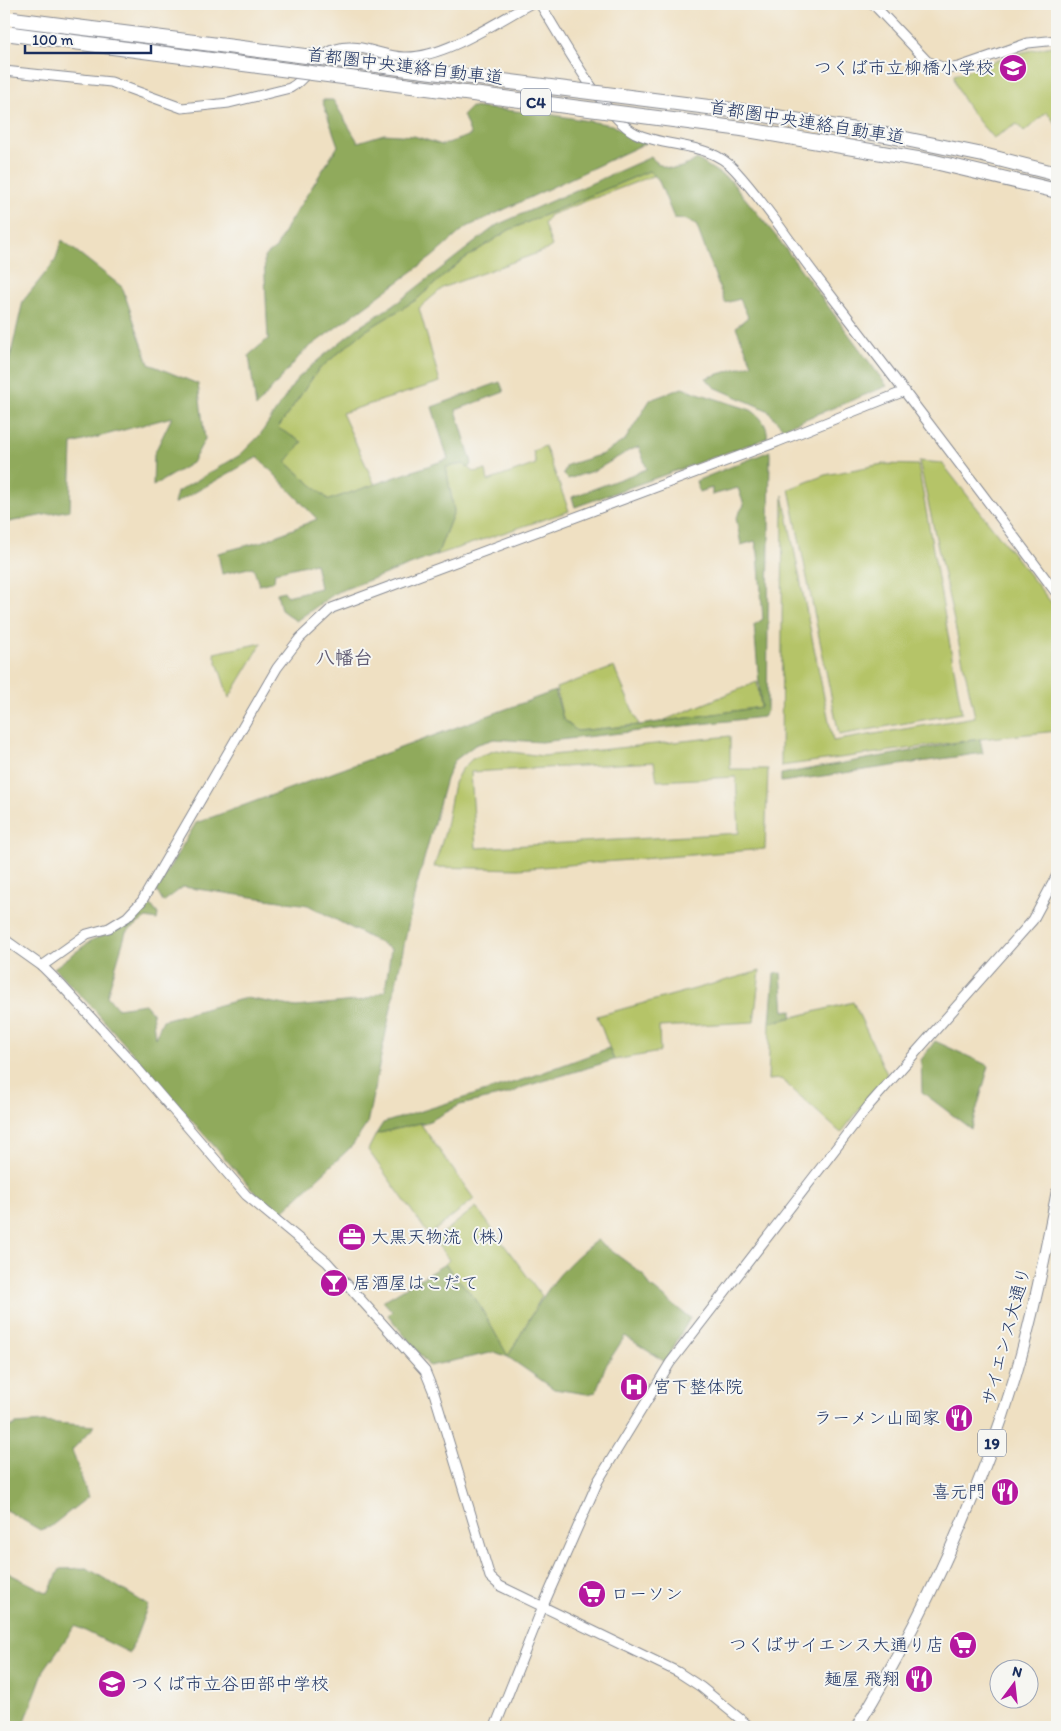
<svg xmlns="http://www.w3.org/2000/svg" width="1061" height="1731" font-family="Itim,'Klee One',sans-serif">
  <rect width="100%" height="100%" fill="#f6f6f2"/>
  <filter id="ink" filterUnits="userSpaceOnUse"><feTurbulence type="fractalNoise" baseFrequency=".02" numOctaves="2"/><feDisplacementMap in="SourceGraphic" scale="10" xChannelSelector="R" yChannelSelector="G"/><feConvolveMatrix kernelMatrix="1 2 1 2 8 2 1 2 1" color-interpolation-filters="sRGB"/></filter>
  <filter id="wash" filterUnits="userSpaceOnUse"><feTurbulence type="fractalNoise" baseFrequency=".0096" numOctaves="4" result="noise"/><feDisplacementMap in="SourceGraphic" scale="20" xChannelSelector="R" yChannelSelector="G"/><feGaussianBlur stdDeviation="1.12" result="paint"/><feColorMatrix in="noise" values="0 0 0 0 0 0 0 0 0 0 0 0 0 0 0 0 0 1.4 0 .05"/><feComposite in="paint" operator="in"/></filter>
  <g filter="url(#wash)">
    <rect width="100%" height="100%" fill="#efe0c2"/>
    <g fill="#b5c467" stroke="#687a62" fill-rule="evenodd">
      <path d="M1057,45V126L1047,112L1024,132L1017,124L993,138C980,123 955,95 954,75L1019,53Z"/>
      <path d="M649,171L655,175L550,215L544,224L552,246L546,250L444,287L419,308L440,382L342,413L375,485L329,500L286,462L278,428L318,370L365,331L416,300L461,261L509,230Z"/>
      <path d="M545,446L569,511L437,555L454,511L446,467L464,464L473,472L486,470L488,481L536,464L533,451Z"/>
      <path d="M919,461L942,463L1057,610V731L980,739L781,766L783,495L833,741L975,717Z"/>
      <path d="M883,464L918,465L962,713L839,735L789,489L825,475Z"/>
      <path d="M262,643L229,698L214,653Z"/>
      <path d="M614,667L639,725L576,731L563,719L556,688Z"/>
      <path d="M757,682L761,707L660,722Z"/>
      <path d="M730,736V769H768L765,849L518,869L434,867L445,832L454,783L461,770L472,759L496,750L543,756ZM654,762L657,781L736,777L739,833L476,848L471,772Z"/>
      <path d="M760,971L754,1022L659,1027L660,1052L614,1060L597,1016Z"/>
      <path d="M853,1002L887,1074L841,1133L781,1079L768,1080L770,1023Z"/>
      <path d="M420,1123L474,1199L429,1235L368,1150L376,1134Z"/>
      <path d="M476,1207L542,1296L508,1357L477,1301L445,1264L449,1260L434,1240Z"/>
    </g>
    <g fill="#90aa5c" stroke="#566c5d">
      <path d="M322,100H333L358,142L384,134L414,136L442,145L471,135L463,115L471,107L548,114L612,125L646,143L465,228L432,257L304,351L256,407L249,355L268,339L264,257L276,248L287,226L338,146Z"/>
      <path d="M651,157C667,174 680,170 697,159L731,181L779,240L887,386L783,428L767,410L714,387L706,378L752,364L736,327L748,317L740,299L725,303L696,224L684,219L674,218L658,179L649,171L509,230L461,261L416,300L365,331L318,370L278,428L302,442L286,462L329,500L448,459L432,407L500,382L504,392L456,410L472,463L468,468L464,464L446,467L454,511L437,555L337,592L296,621L281,610L277,593L284,591L287,596L320,588L315,563L275,572L274,581L259,585L253,567L222,574L218,553L264,541L317,519L258,457L174,504L177,492L240,455L260,435L297,379L317,361L359,327L398,302L497,225Z"/>
      <path d="M62,240L122,287L149,364L198,384L205,439L192,463L153,486L154,454L172,417L72,444L70,510L4,523V375L7,371L23,301L55,261Z"/>
      <path d="M682,388L751,410C760,416 769,426 767,438L575,507L572,497L647,469L639,447L630,450L596,470L568,479L563,474L567,465L603,454L625,440L650,400Z"/>
      <path d="M770,451L767,711L763,717L541,742L494,739L475,745L454,761L446,779L415,892L367,1124L352,1146L282,1212L273,1208L251,1188L92,1007L54,968L92,940L124,927L150,904L158,914L157,920L146,918L126,932L107,996L117,1008L145,1004L152,1012L155,1038L163,1020L246,998L296,1007L364,1000L385,991L391,949L308,905L183,887L163,902L156,890L196,823L555,691L563,719L577,731L639,725L761,707L754,625L763,619L758,553L755,541L741,545L736,518L744,505L738,488L712,495V488L699,492L696,481Z"/>
      <path d="M980,739L983,753L781,782V774Z"/>
      <path d="M781,973L784,1011L792,1010V1017L770,1023L774,974Z"/>
      <path d="M935,1041L989,1066L971,1129L922,1092L921,1060Z"/>
      <path d="M609,1048L614,1060L523,1087L512,1093L460,1105L424,1124L420,1123L376,1134L383,1123L528,1078Z"/>
      <path d="M597,1240L644,1275L650,1286L690,1318L665,1362L625,1336L605,1367L596,1392L587,1394L554,1389L508,1357L495,1352L429,1366L388,1315L392,1311L383,1301L445,1264L477,1301L508,1356C537,1308 550,1275 597,1240Z"/>
      <path d="M43,1422L95,1426L72,1450L88,1497L50,1527L40,1530L4,1509V1430L16,1424Z"/>
      <path d="M87,1568L148,1605L130,1653L75,1626L44,1670L23,1727H4V1571L48,1593L60,1569Z"/>
    </g>
  </g>
  <g filter="url(#ink)">
    <g fill="none" stroke-linecap="round" stroke-linejoin="round">
      <defs>
        <g id="minor">
          <path d="M540,4C561,37 603,116 635,133C667,149 709,141 735,170C768,206 793,247 823,285C902,388 980,490 1057,594"/>
          <path d="M873,4L927,61L947,69L959,67L1028,43L1057,40"/>
          <path d="M4,71L111,82L182,108L229,103L290,88C308,79 316,55 336,49C359,42 381,56 404,57C443,59 496,22 530,4"/>
          <path d="M4,939L42,966L62,986L130,1060L246,1195L327,1262L425,1371L434,1393L490,1577L500,1586L678,1672L701,1687L750,1727"/>
          <path d="M42,966L87,934L109,928L127,917L142,901L277,668L300,638L332,608L777,442L905,391"/>
          <path d="M495,1727L543,1606L598,1481L670,1363L870,1104L1033,920L1057,875"/>
        </g>
        <path id="major" d="M857,1727C923,1617 978,1500 1015,1377C1033,1316 1045,1255 1057,1193"/>
      </defs>
      <use href="#minor" stroke="#858890" stroke-width="11"/>
      <use href="#major" stroke="#858890" stroke-width="13"/>
      <use href="#minor" stroke="#fff" stroke-width="9"/>
      <use href="#major" stroke="#fff" stroke-width="11"/>
      <defs>
        <g id="highway-bridge">
          <path d="M13,19L740,111L886,135L983,155L1057,174"/>
          <path d="M12,34L742,129L935,162L1057,191"/>
        </g>
      </defs>
      <use href="#highway-bridge" stroke="#858890" stroke-width="16" stroke-linecap="butt"/>
      <use href="#highway-bridge" stroke="#fff" stroke-width="14"/>
    </g>
  </g>
  <defs>
    <symbol id="school-disc" viewBox="-11 -11 22 22"><circle r="9.5" fill="#b5179e" stroke="#f6f6f2"/><path d="M0-5L7-2L0 1L-7-2ZM-4 1L0 2.5L4 1V4Q0 6-4 4Z" fill="#fff"/></symbol>
    <symbol id="office-disc" viewBox="-11 -11 22 22"><circle r="9.5" fill="#b5179e" stroke="#f6f6f2"/><path d="M-6-3h4V-5.5h4V-3h4V5H-6ZM-1-4.5V-3h2v-1.5ZM-6 0V1H6V0Z" fill="#fff"/></symbol>
    <symbol id="bar-disc" viewBox="-11 -11 22 22"><circle r="9.5" fill="#b5179e" stroke="#f6f6f2"/><path d="M-6-5H6L.8 .8V4.5H3.5V6h-7V4.5H-.8V.8Z" fill="#fff"/></symbol>
    <symbol id="hospital-disc" viewBox="-11 -11 22 22"><circle r="9.5" fill="#b5179e" stroke="#f6f6f2"/><path d="M-5-5h3v3.5h4V-5h3V5h-3V1.5h-4V5h-3Z" fill="#fff"/></symbol>
    <symbol id="restaurant-disc" viewBox="-11 -11 22 22"><circle r="9.5" fill="#b5179e" stroke="#f6f6f2"/><path d="M-5-6h1v4h1v-4h1v4h1v-4h1v5L-1.5 .5V6h-2V.5L-5-1ZM5-6V6H3V1.5H1.5Q1.5-4 5-6Z" fill="#fff"/></symbol>
    <symbol id="supermarket-disc" viewBox="-11 -11 22 22"><circle r="9.5" fill="#b5179e" stroke="#f6f6f2"/><path d="M-6-5.5h2.5l.6 2H6L4.5 2H-2.5L-4.4-4H-6ZM-1.5 3.2a1.3 1.3 0 1 0 .1 0ZM3 3.2a1.3 1.3 0 1 0 .1 0Z" fill="#fff"/></symbol>
  </defs>
  <g fill-rule="evenodd">
    <use href="#school-disc" x="997" y="52" width="32" height="32"/>
    <use href="#office-disc" x="336" y="1221" width="32" height="32"/>
    <use href="#bar-disc" x="318" y="1267" width="32" height="32"/>
    <use href="#hospital-disc" x="618" y="1371" width="32" height="32"/>
    <use href="#restaurant-disc" x="943" y="1402" width="32" height="32"/>
    <use href="#restaurant-disc" x="989" y="1476" width="32" height="32"/>
    <use href="#supermarket-disc" x="576" y="1578" width="32" height="32"/>
    <use href="#supermarket-disc" x="947" y="1629" width="32" height="32"/>
    <use href="#restaurant-disc" x="903" y="1663" width="32" height="32"/>
    <use href="#school-disc" x="96" y="1668" width="32" height="32"/>
  </g>
  <g text-anchor="middle" dominant-baseline="central" stroke-width="4" stroke-linejoin="round" paint-order="stroke">
    <g fill="#f6f6f2" stroke="#5d6b8a" stroke-width="1">
      <rect x="521" y="88.5" width="30" height="27" rx="4"/>
      <rect x="978" y="1429.5" width="28" height="27" rx="4"/>
    </g>
    <g font-size="16" font-weight="bold" fill="#1b2f5e">
      <text x="536" y="102">C4</text>
      <text x="992" y="1443">19</text>
    </g>
    <g font-size="18" fill="#1b2f5e" stroke="#f6f6f2">
      <text transform="translate(405 66) rotate(7)">首都圏中央連絡自動車道</text>
      <text transform="translate(807 122) rotate(9)">首都圏中央連絡自動車道</text>
      <text transform="translate(1006 1336) rotate(-75)">サイエンス大通り</text>
    </g>
    <g font-size="18" fill="#1b2f5e" stroke="#f6f6f2" text-anchor="end">
      <text x="994" y="68">つくば市立柳橋小学校</text>
      <text x="371" y="1237" text-anchor="start">大黒天物流（株）</text>
      <text x="353" y="1283" text-anchor="start">居酒屋はこだて</text>
      <text x="653" y="1387" text-anchor="start">宮下整体院</text>
      <text x="940" y="1418">ラーメン山岡家</text>
      <text x="986" y="1492">喜元門</text>
      <text x="611" y="1594" text-anchor="start">ローソン</text>
      <text x="944" y="1645">つくばサイエンス大通り店</text>
      <text x="900" y="1679">麺屋 飛翔</text>
      <text x="131" y="1684" text-anchor="start">つくば市立谷田部中学校</text>
    </g>
    <g font-size="19" font-weight="bold" fill="#615c74" stroke="#f6f6f2">
      <text x="344" y="657">八幡台</text>
    </g>
  </g>
  <rect width="1061" height="1731" fill="none" stroke="#f6f6f2" stroke-width="20"/>
  <g transform="translate(1014 1684) rotate(15)"><circle r="24" fill="#f6f6f2" stroke="#9ea6b7"/>
  <path d="M0-4L9 19L0 12L-9 19Z" fill="#b5179e"/>
  <text y="-8" font-size="14" font-weight="bold" text-anchor="middle" fill="#1b2f5e">N</text>
  </g>
  <path d="M25 45v8h126v-8" fill="none" stroke="#1b2f5e" stroke-width="2.5"/>
  <text x="32" y="45" font-size="15" fill="#1b2f5e" stroke="#f6f6f2" stroke-width="4" paint-order="stroke">100 m</text>
</svg>
